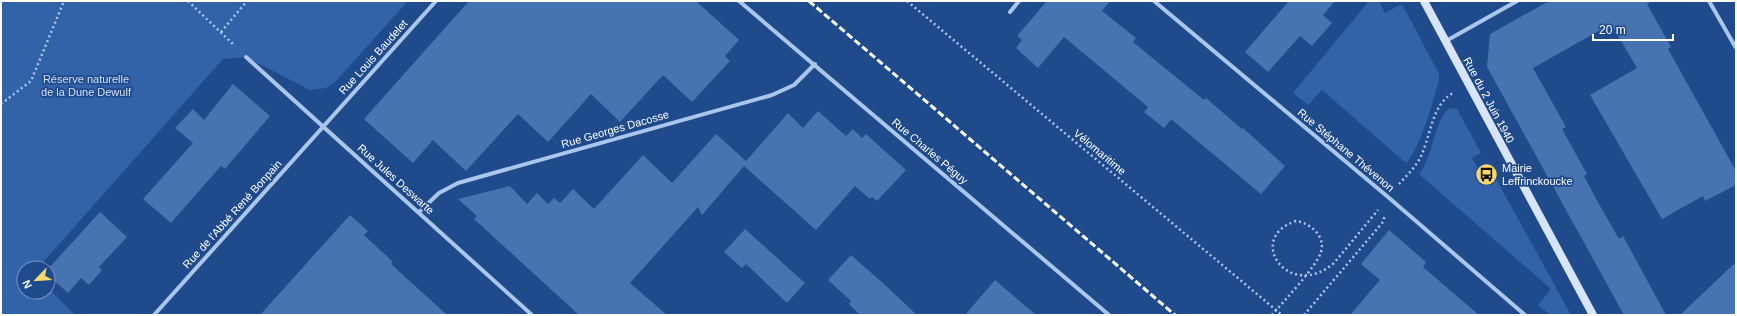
<svg xmlns="http://www.w3.org/2000/svg" width="1737" height="316" font-family="Helvetica,sans-serif">
  <rect width="100%" height="100%" fill="#1f4a8b"/>
  <g fill="#3263a8">
    <path d="M1,1H408L336,81L326,88L310,90L246,57L223,59L38,268H24V292H48V288L75,315H1Z"/>
    <path d="M1369,1H1379L1385,13L1402,4L1439,74V80C1432,103 1422,146 1406,163L1322,90L1308,105L1293,93Z"/>
    <path d="M1450,108L1457,109L1481,153L1472,158L1486,182L1495,177L1571,315H1550L1538,305L1551,289L1419,174C1433,158 1435,116 1450,108Z"/>
  </g>
  <g fill="#4773b2">
    <path d="M469,1H696L739,40L725,56L730,61L692,102L663,75L620,122L591,94L548,142L518,114L466,171L433,140L413,163L364,119Z"/>
    <path d="M1047,1H1110L1102,11L1136,38L1133,42L1204,100L1206,98L1242,129L1243,128L1285,166L1261,194L1171,119L1164,128L1144,112L1148,107L1064,37L1038,68L1016,48L1022,40L1017,36Z"/>
    <path d="M1289,1H1335L1323,15L1332,23L1312,46L1300,36L1268,72L1245,52Z"/>
    <path d="M1549,1H1652L1647,4L1671,47L1668,49L1736,171V185L1705,201L1703,196L1662,219L1590,95L1637,68L1611,24L1533,68L1566,127L1562,129L1587,174L1584,176L1595,197L1619,239L1623,236L1666,315H1624L1487,67L1490,34Z"/>
    <path d="M233,84L270,116L225,169L221,166L171,223L143,199L193,143L175,128L193,109L204,120Z"/>
    <path d="M818,111L846,136L853,129L862,138L866,134L906,170L877,201L872,197L870,199L855,186L816,230L744,166L702,215L698,207L630,283L667,315H579L474,219L477,216L458,199L510,186L527,204L537,193L548,204L554,198L560,203L573,189L594,209L643,155L672,183L716,134L746,161L788,113L803,128Z"/>
    <path d="M100,212L127,237L99,267L102,270L89,285L81,278L68,293L48,275V269Z"/>
    <path d="M350,215L368,231L364,235L393,262L391,264L447,315H260Z"/>
    <path d="M745,229L805,283L787,303L746,264L742,268L724,252Z"/>
    <path d="M1389,230L1426,262L1423,267L1479,315H1350L1380,280L1361,264Z"/>
    <path d="M851,255L885,285L917,315H860L849,304L851,301L828,280Z"/>
    <path d="M1736,262V315H1680Z"/>
    <path d="M995,280L1036,315H965Z"/>
  </g>
  <g fill="none" stroke-linecap="round" stroke-linejoin="round">
    <g stroke="#abc6ec" stroke-width="2.5" stroke-dasharray="2 3" stroke-linecap="butt">
      <path d="M188,1L235,46"/>
      <path d="M907,1L1282,315"/>
      <path d="M221,32L247,1"/>
      <path d="M1,104L31,81L64,1"/>
      <path d="M1399,184C1406,176 1415,168 1420,158C1431,137 1431,105 1453,93"/>
      <path d="M1272,315C1283,302 1317,266 1321,252C1326,236 1310,223 1296,221C1244,238 1289,302 1334,263L1378,210"/>
      <path d="M1304,315L1383,222L1385,215"/>
    </g>
    <g stroke="#abc6ec" stroke-width="4">
      <path d="M739,1L1109,315"/>
      <path d="M1154,1L1388,197L1525,315"/>
      <path d="M1709,1L1736,48"/>
      <path d="M1010,12L1019,1"/>
      <path d="M1446,41L1517,1"/>
      <path d="M246,57L532,315"/>
      <path d="M419,212L439,193L458,183L772,95L794,85L815,64"/>
      <path d="M154,315L436,1"/>
    </g>
    <path stroke="#d7e4f9" stroke-width="8" d="M1424,1L1593,315"/>
    <path stroke="#fff" stroke-width="3" stroke-dasharray="7 3" stroke-linecap="butt" d="M809,1L1175,315"/>
  </g>
  <defs>
    <symbol id="bus-disc" viewBox="-11 -11 22 22"><circle r="9.5" fill="#fad66b" stroke="#1f4a8b"/><path d="M-5-6H5V4H4V6H2V4H-2V6H-4V4H-5ZM-3.5-4V0h7V-4ZM-3.5 1.2v1.5H-2V1.2ZM2 1.2v1.5H3.5V1.2Z" fill="#111"/></symbol>
  </defs>
  <g fill-rule="evenodd">
    <use href="#bus-disc" x="1474" y="162" width="25" height="25"/>
  </g>
  <g text-anchor="middle" dominant-baseline="central" stroke-width="3.5" stroke-linejoin="round" paint-order="stroke">
    <g font-size="11" fill="#fff" stroke="#1f4a8b">
      <text transform="translate(373 57) rotate(-48)">Rue Louis Baudelet</text>
      <text transform="translate(1489 100) rotate(62)">Rue du 2 Juin 1940</text>
      <text transform="translate(615 129) rotate(-16)">Rue Georges Dacosse</text>
      <text transform="translate(1346 150) rotate(40)">Rue Stéphane Thévenon</text>
      <text transform="translate(930 151) rotate(40)">Rue Charles Péguy</text>
      <text transform="translate(1100 152) rotate(40)">Vélomaritime</text>
      <text transform="translate(396 179) rotate(42)">Rue Jules Deswarte</text>
      <text transform="translate(232 214) rotate(-48)">Rue de l'Abbé René Bonpain</text>
    </g>
    <g font-size="11" fill="#d0e1f9" stroke="#1f4a8b">
      <text x="86" y="79">Réserve naturelle<tspan x="86" dy="13">de la Dune Dewulf</tspan></text>
    </g>
    <g font-size="11" fill="#fff" stroke="#1f4a8b" text-anchor="start">
      <text x="1502" y="168">Mairie<tspan x="1502" dy="13">Leffrinckoucke</tspan></text>
    </g>
  </g>
  <rect width="1737" height="316" fill="none" stroke="#ffffff" stroke-width="4"/>
  <g transform="translate(36 280) rotate(245)"><circle r="19" fill="#1f4a8b" stroke="#7992b9"/>
  <path d="M0-3L7 15L0 10L-7 15Z" fill="#fad66b"/>
  <text y="-6" font-size="11" font-weight="bold" text-anchor="middle" fill="#ffffff">N</text>
  </g>
  <path d="M1593 34v6h80v-6" fill="none" stroke="#ffffff" stroke-width="2"/>
  <text x="1599" y="34" font-size="12" fill="#ffffff" stroke="#1f4a8b" stroke-width="3" paint-order="stroke">20 m</text>
</svg>
